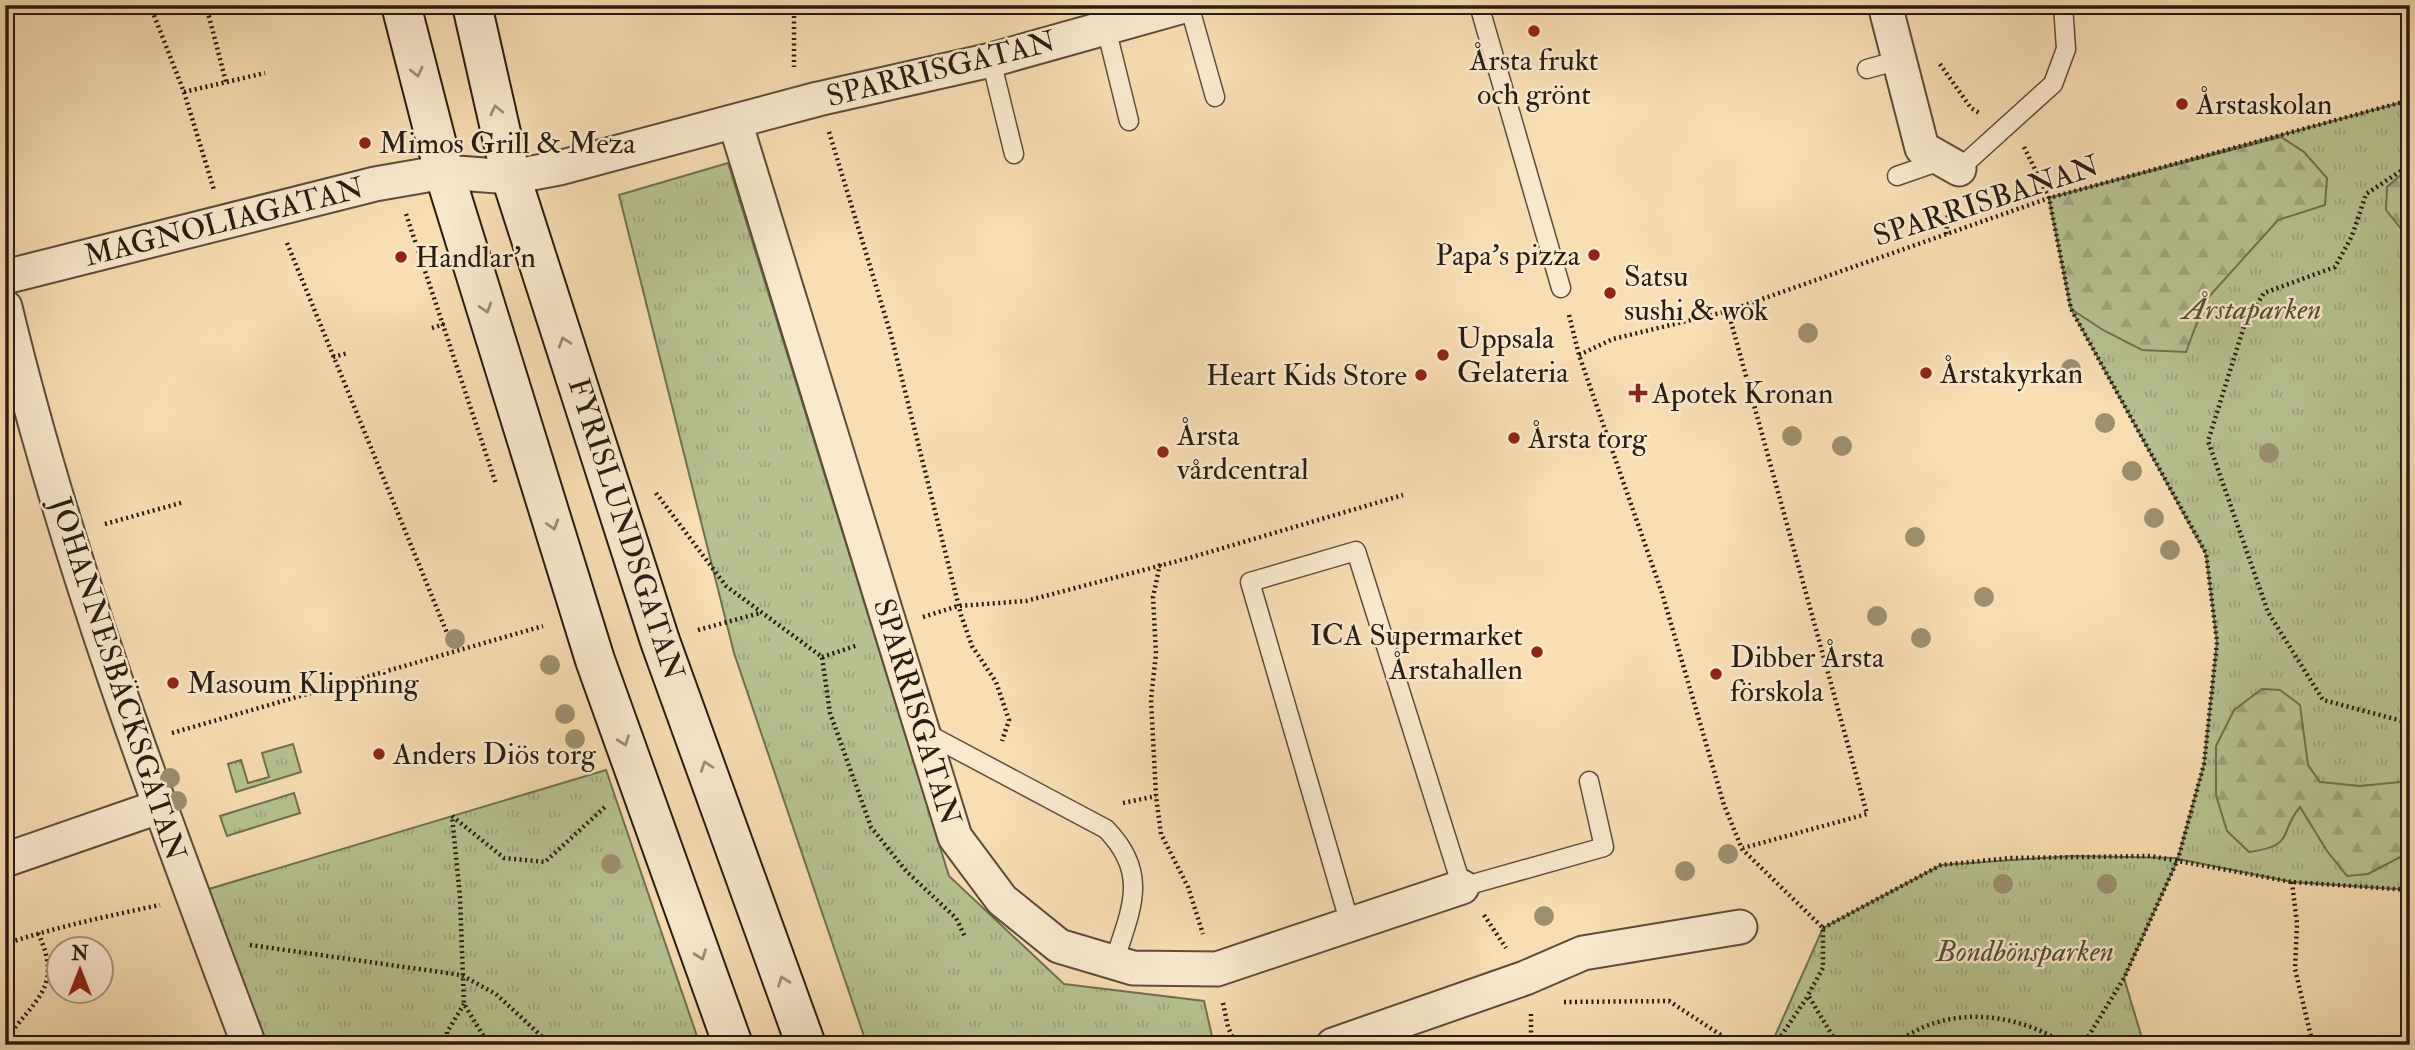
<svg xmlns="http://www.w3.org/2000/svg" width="2415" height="1050" font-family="'IM FELL Double Pica',serif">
  <defs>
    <pattern id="grass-tufts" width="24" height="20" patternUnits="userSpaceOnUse" patternTransform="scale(1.75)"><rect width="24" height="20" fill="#b8c291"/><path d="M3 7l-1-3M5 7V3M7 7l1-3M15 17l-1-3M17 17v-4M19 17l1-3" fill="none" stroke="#9ea67c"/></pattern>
    <pattern id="forest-firs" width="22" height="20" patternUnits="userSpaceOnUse" patternTransform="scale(1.75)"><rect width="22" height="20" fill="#b8c291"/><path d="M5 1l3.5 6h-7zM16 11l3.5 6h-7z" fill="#9ea67c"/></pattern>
  </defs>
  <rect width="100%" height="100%" fill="#f9ddb3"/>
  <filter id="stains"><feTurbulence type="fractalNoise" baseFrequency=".00286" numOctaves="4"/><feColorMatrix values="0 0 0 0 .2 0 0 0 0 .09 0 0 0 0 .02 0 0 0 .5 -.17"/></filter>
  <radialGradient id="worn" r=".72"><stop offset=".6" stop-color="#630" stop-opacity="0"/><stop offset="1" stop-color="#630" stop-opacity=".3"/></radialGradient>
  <g fill="url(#grass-tufts)" stroke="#707051" stroke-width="2">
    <path d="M2410,100V890L2292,882L2178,859L2124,978L2144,1045H1771L1823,928L1941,865L2072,856L2178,858L2204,764L2217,642L2206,554L2071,309L2049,198Z"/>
    <path d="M728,163L949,876L1064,984L1204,1001L1214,1045H867L734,653L619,195Z"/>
    <path d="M293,744L301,772L236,792L228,764L241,760L248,783L269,777L262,753Z"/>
    <path d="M606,770L700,1045H266L221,930L209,889Z"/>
    <path d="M294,793L300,813L227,836L220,816Z"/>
  </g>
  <g fill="url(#forest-firs)" stroke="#707051" stroke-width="2">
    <path d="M2281,137L2304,152L2327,178L2325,205L2278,220L2205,301L2186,352L2142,350L2103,330L2071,309L2049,198Z"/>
    <path d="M2402,174H2410V240L2386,210L2387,187Z"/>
    <path d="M2262,689L2280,690L2300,705L2308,765L2320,782L2360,786L2410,781V852L2368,874L2347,876L2327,851L2300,807C2278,833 2296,846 2249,852L2227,831L2216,795V746L2234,710Z"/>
  </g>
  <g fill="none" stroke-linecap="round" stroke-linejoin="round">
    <defs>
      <g id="service">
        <path d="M1189,5L1215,97"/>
        <path d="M1479,5L1561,288"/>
        <path d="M1106,28L1129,121"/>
        <path d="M991,60L1014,154"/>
        <path d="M1867,69L1899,60"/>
        <path d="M1959,169L2053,84L2066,49L2063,5"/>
        <path d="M1897,176L1943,160"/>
        <path d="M922,731L1106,829C1150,874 1131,909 1114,962"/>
        <path d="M1350,924L1250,582L1356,551L1462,887L1604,847L1589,781"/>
      </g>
      <g id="minor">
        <path d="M1885,5L1922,148L1959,169"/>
        <path d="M735,122L955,837L1002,900L1059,946L1133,968L1217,969L1462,887"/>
        <path d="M5,277L375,184L444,172L511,177L559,168L818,99L991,60L1187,5"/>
        <path d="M5,307C66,560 157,802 249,1045"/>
        <path d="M5,860L158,807"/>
        <path d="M1333,1045L1525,978L1583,953L1740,927"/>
      </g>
      <g id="secondary">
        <path d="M401,5L444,172L595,660L733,1045"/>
        <path d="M472,5L511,177L660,641L806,1045"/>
      </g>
    </defs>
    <use href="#service" stroke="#5c4d3a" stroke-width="21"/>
    <use href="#minor" stroke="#5c4d3a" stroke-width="37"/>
    <use href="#secondary" stroke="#281d11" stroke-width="42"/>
    <g stroke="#281d11" stroke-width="4.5" stroke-dasharray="2 3.5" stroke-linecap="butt">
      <path d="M150,5L184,92L214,190"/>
      <path d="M206,5L226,82"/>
      <path d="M794,5V67"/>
      <path d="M153,13L196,5"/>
      <path d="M1940,64L1971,108L1981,114"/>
      <path d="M184,92L265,73"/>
      <path d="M829,132L891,335L961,615L972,646L996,682L1009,720L1002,741"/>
      <path d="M2024,147L2049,198L2071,309L2206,553L2217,642L2204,764L2178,859L2124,978L2083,1045"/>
      <path d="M2410,165L2366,194L2352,236L2335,267L2264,293L2245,323L2208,441L2268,612L2323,700L2410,723"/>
      <path d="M406,214L496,484"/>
      <path d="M1946,234L1949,204"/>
      <path d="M287,243L454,650"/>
      <path d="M1728,311L1867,814L1743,848"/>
      <path d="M1569,315L1579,355L1662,593L1724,805L1742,849L1823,928V968L1808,995L1838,1045"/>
      <path d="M432,328L444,324"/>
      <path d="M1579,355L1613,339L1728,311L2049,198L2410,100"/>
      <path d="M333,357L348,353"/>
      <path d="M656,493L726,586L822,657L830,713L871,827L906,871L956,918L965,937"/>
      <path d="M105,524L184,502"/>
      <path d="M1160,564L1153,597L1156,654L1151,699L1156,796L1161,834L1188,887L1203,934"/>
      <path d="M923,617L958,606L1026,601L1189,558L1403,495"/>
      <path d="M698,630L760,613"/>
      <path d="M822,657L858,645"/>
      <path d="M172,733L543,626"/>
      <path d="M1123,803L1156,796"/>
      <path d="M2292,882L2297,924L2295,969L2313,1045"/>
      <path d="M1484,915L1506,948"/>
      <path d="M1823,928L1941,865L2011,858L2151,856L2292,882L2410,890"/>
      <path d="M5,944C56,927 108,916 160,905"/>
      <path d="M250,945L461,975L496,994L551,1045"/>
      <path d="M1564,1002L1669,1001L1736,1045"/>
      <path d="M1223,1003L1228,1027L1236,1045"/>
      <path d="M1531,1014V1045"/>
      <path d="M5,1041C34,999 64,988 38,933"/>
      <path d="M447,1045V1032L464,1004"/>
      <path d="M489,1045L464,1004L460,897L452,816L504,858L545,862L607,805"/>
      <path d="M1775,1045L1808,996"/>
      <path d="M1894,1045C1946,1003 2015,1012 2067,1045"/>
    </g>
    <use href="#service" stroke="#fbe9ce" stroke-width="18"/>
    <use href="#minor" stroke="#fbe9ce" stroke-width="33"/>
    <use href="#secondary" stroke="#fbe9ce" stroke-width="38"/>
  </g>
  <g fill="#9e8f6f">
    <circle cx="1808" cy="333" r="10"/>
    <circle cx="2071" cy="369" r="10"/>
    <circle cx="2105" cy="423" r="10"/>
    <circle cx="1792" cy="436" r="10"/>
    <circle cx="1842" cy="446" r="10"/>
    <circle cx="2269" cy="453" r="10"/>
    <circle cx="2132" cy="471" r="10"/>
    <circle cx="2154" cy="518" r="10"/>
    <circle cx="1915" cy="537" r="10"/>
    <circle cx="2170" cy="550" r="10"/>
    <circle cx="1984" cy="597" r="10"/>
    <circle cx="1877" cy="616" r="10"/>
    <circle cx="1921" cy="638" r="10"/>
    <circle cx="455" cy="639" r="10"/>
    <circle cx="550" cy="665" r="10"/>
    <circle cx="565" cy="714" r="10"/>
    <circle cx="575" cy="739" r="10"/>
    <circle cx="170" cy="778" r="10"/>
    <circle cx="177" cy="801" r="10"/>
    <circle cx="1728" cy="854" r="10"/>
    <circle cx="611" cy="864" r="10"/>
    <circle cx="1685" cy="871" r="10"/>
    <circle cx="2003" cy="884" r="10"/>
    <circle cx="2107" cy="884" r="10"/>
    <circle cx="1544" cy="916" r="10"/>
  </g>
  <defs><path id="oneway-chevron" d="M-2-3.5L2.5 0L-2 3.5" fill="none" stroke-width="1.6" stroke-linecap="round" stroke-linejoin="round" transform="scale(1.75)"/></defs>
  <g stroke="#9c8d79">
    <use href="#oneway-chevron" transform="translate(417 72) rotate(77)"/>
    <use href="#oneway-chevron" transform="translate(496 110) rotate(-103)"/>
    <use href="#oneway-chevron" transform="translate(486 308) rotate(73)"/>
    <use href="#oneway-chevron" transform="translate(564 342) rotate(-108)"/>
    <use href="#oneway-chevron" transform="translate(553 525) rotate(73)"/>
    <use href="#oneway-chevron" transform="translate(624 741) rotate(70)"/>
    <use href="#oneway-chevron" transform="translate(706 766) rotate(-109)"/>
    <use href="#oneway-chevron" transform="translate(701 955) rotate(70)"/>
    <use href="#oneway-chevron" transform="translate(783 981) rotate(-110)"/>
  </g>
  <g fill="#8f2418" stroke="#fbe9ce" stroke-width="2.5">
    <circle cx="1534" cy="31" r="7"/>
    <circle cx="2182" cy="104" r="7"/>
    <circle cx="365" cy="143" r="7"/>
    <circle cx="1594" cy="255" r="7"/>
    <circle cx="401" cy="257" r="7"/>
    <circle cx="1610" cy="293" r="7"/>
    <circle cx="1443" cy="355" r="7"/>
    <circle cx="1926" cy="373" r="7"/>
    <circle cx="1421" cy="375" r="7"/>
    <path d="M1634.5 382.5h7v7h7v7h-7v7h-7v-7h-7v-7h7z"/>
    <circle cx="1514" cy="438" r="7"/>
    <circle cx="1163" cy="452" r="7"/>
    <circle cx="1537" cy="652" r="7"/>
    <circle cx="1716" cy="674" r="7"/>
    <circle cx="173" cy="683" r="7"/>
    <circle cx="379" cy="754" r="7"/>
  </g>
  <g text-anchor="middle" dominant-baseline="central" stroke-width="5" stroke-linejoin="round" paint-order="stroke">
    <g font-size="30" fill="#281d11" stroke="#fbe9ce" text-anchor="start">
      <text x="1534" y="60" text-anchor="middle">Årsta frukt<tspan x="1534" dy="34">och grönt</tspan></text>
      <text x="2196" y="104">Årstaskolan</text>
      <text x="379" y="143">Mimos Grill &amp; Meza</text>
      <text x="1580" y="255" text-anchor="end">Papa's pizza</text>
      <text x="415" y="257">Handlar'n</text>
      <text x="1624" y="276">Satsu<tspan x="1624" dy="34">sushi &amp; wok</tspan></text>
      <text x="1457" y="338">Uppsala<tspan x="1457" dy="34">Gelateria</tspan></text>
      <text x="1940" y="373">Årstakyrkan</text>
      <text x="1407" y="375" text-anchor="end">Heart Kids Store</text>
      <text x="1652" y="393">Apotek Kronan</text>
      <text x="1177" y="435">Årsta<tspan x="1177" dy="34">vårdcentral</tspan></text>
      <text x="1528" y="438">Årsta torg</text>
      <text x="1523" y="635" text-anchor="end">ICA Supermarket<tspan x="1523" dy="34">Årstahallen</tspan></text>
      <text x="1730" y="657">Dibber Årsta<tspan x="1730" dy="34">förskola</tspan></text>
      <text x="187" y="683">Masoum Klippning</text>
      <text x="393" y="754">Anders Diös torg</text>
    </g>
    <g font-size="30" fill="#281d11" stroke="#fbe9ce">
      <text transform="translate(941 69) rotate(-14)">SPARRISGATAN</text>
      <text transform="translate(1986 201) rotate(-18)">SPARRISBANAN</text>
      <text transform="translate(224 222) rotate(-14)">MAGNOLIAGATAN</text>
      <text transform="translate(626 529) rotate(72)">FYRISLUNDSGATAN</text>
      <text transform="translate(118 679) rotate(72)">JOHANNESBÄCKSGATAN</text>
      <text transform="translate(917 712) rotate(73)">SPARRISGATAN</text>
    </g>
    <g font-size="30" font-style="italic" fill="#534f37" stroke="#fbe9ce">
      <text x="2252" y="309">Årstaparken</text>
      <text x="2025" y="951">Bondbönsparken</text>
    </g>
  </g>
  <rect width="2415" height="1050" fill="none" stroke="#f9ddb3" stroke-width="28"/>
  <rect x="7" y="7" width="2401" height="1036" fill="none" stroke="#281d11" stroke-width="3.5"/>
  <rect x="14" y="14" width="2387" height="1022" fill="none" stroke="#281d11" stroke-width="2"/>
  <g transform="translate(80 970)"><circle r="33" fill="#fbe9ce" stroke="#a79782" stroke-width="2"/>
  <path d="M0-5L12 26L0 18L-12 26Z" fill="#8f2418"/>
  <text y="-10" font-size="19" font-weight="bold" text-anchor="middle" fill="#281d11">N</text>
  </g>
  <rect width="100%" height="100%" filter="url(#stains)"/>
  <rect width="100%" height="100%" fill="url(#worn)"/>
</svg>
